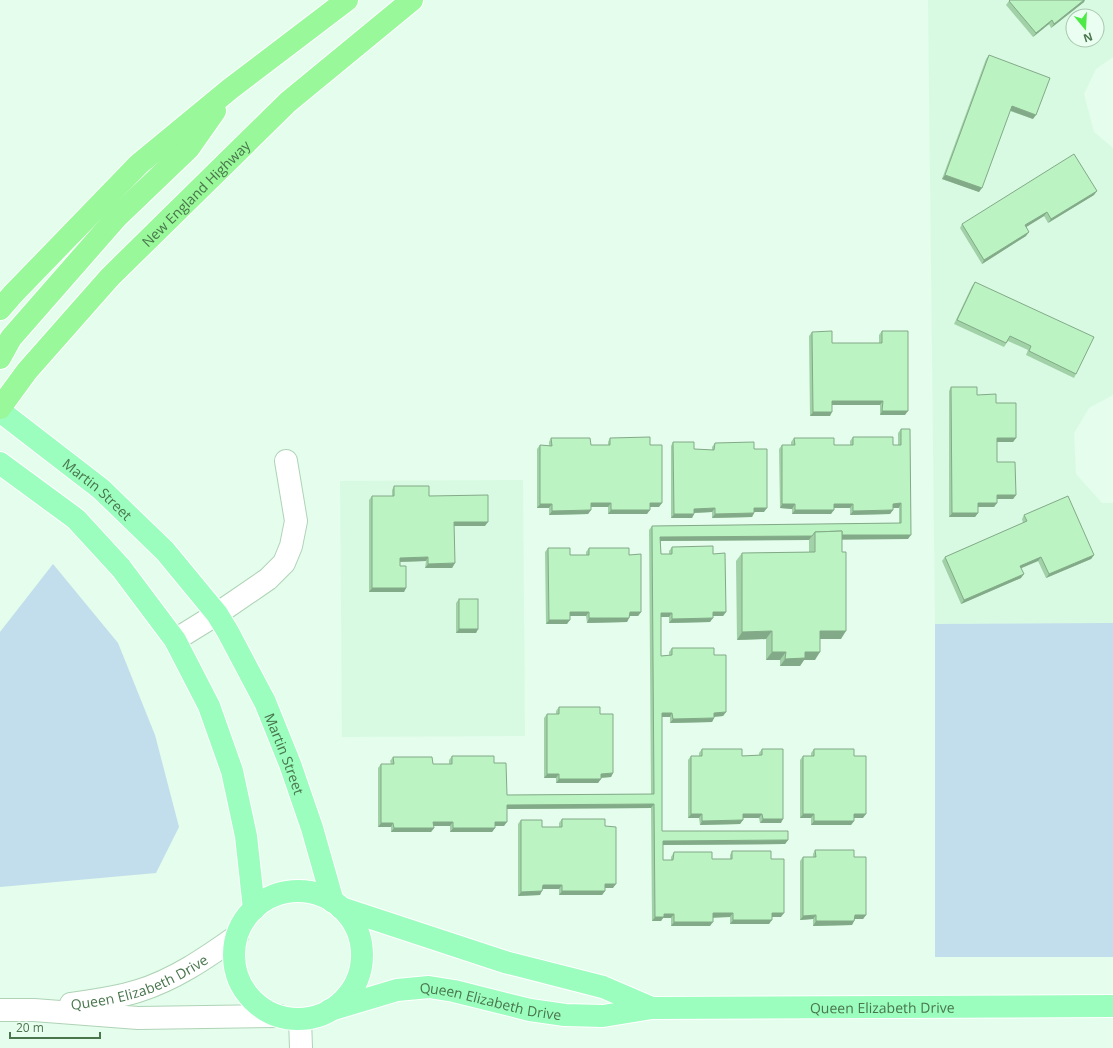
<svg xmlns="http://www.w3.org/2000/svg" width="1113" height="1048" font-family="'Open Sans',sans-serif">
  <rect width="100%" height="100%" fill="#e4fdec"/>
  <g fill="#d8fae2" fill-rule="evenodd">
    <path d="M928,0H1113V57L1096,69L1084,94L1094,132L1113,148V395L1089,408L1074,433L1076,474L1102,503H1113V623L935,624ZM1073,16H1097V40H1073Z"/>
    <path d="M523,480L525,736L342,737L340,481Z"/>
  </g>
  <g fill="#c2ddeb">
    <path d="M53,564L118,643L155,735L179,827L156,873L0,887V632Z"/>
    <path d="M1113,623V957H935V624Z"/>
  </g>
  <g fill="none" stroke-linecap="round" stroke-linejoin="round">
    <defs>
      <g id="minor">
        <path d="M175,640L217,614L268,579L284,563L291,546L296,521L286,461"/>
        <path id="s1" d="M71,1004C93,1001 116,998 138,991C174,980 206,958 237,936"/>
        <path d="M0,1010H34L138,1018L279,1016"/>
        <path d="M300,1019L301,1048"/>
      </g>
      <g id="major">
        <path id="s2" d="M0,411L101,489L165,551L217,614L228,632L265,702L290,764L312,828L333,902"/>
        <path d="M0,463L76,519L121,568L175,640L209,706L232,771L246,836L254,909"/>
        <circle cx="298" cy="955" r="64"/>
        <path d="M341,908L505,962L603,987L652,1008"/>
        <path id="s3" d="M330,1010L397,990L429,987L454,991L530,1010L565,1015L603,1016L652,1008L1113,1006"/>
      </g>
      <g id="highway">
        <path d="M0,309L13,294L139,164L230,89L347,0"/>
        <path d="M0,358L11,338L117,217L189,148L215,111"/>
        <path id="s4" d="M0,408L27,371L110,277L288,102L412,0"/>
      </g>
    </defs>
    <use href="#minor" stroke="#afd3b6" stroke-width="24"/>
    <use href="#major" stroke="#fff" stroke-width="24"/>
    <use href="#highway" stroke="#fff" stroke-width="24"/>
    <use href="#minor" stroke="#fff" stroke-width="22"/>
    <use href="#major" stroke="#9bfdbe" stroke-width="22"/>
    <use href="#highway" stroke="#99f899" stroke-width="22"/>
  </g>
  <g fill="#a1d1a7">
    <path d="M1009,1L1084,2L1051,28L1049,24L1033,37L1006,5Z"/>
    <path d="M989,55L1033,119L1010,111L979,192L942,179L986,59Z"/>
    <path d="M1094,195L1048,223L1044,216L1026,227V236L982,264L960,228L962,224Z"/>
    <path d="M975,282L1076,374L1074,378L1026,355L1028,350L1008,341L1004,347L954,324L972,286Z"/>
    <path d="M882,331L905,415H880V405H832L830,416H810L809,336L812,332L832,343H879V335Z"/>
    <path d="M951,387L977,395L996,403L1016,438L1013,442H997V462L1016,495L1013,499H997V503L994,507H978V513L975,517H949V391Z"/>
    <path d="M901,429L908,539H842L841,639H820L815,660H804L800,666H780V660H766V639L737,640L736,561L742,553L809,552V540L661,541V554H669V551L672,547L713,554L726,612L723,616H713L710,622L669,623V617H661V656L669,655V652L672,648L714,655L726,712L723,716L714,717V718L712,722L670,723V717H662V831L788,840L785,844L663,845V860H671V857L674,852L712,859H730V855L732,851L771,859L781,917H772L769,924H730V917H713L710,926H671V918H663L661,921H652L651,808L507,809L504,826H495V828L492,832H450V826H433L434,828L431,832H391V827H378V768L381,764H391L390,761L393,757L433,764H449V760L452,756L494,763L507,795L651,794L649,530L652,526L899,523V508H893V510L890,514L850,515V508H834L831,514H792V509L780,508L779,449L782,445H791V442L794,438L834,445H850V441L853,437L893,445H898V433Z"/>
    <path d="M551,438L591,445H608V442L610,438L650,445L659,507H650L647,514H608V507H591V510L588,514L549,515V508H537V449L540,445L549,446V442Z"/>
    <path d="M673,442L694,449L712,450V447L715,443L754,449L764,512H754V513L752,517L712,518V512L694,513V514L692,518H671V446Z"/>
    <path d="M394,486L429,496L485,526H454L455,563L452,568H425L426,561L400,562V566L406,588L404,592H369V500L372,496H392V490Z"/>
    <path d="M1024,515L1094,555L1091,559L1046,578L1038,561L1021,568V578L961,604L942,561L945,557L1023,523L1022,519Z"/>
    <path d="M548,548L570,555H586V552L589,548L629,555L641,612L638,616H630L627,622L587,623L586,616H570L567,624H546L545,552Z"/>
    <path d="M459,599L478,629L476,633H456V603Z"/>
    <path d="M559,707L600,714L613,773L611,777L601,778L598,783H556V778H544V718L547,714H556V711Z"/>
    <path d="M702,749L742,756L759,755V753L762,749L781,823H760L759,818H743V820L740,824L700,825L699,818H688V760L691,756H699V753Z"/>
    <path d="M814,749L854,756L863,818H854V821L851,825H811V818H800V760L803,756H811V753Z"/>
    <path d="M562,819L605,826L613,888H605V891L602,895H559V889H542L540,895L518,896V824L521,820L542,827H559V823Z"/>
    <path d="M815,850L854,857L866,915L863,919H855L852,925L813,926V919L800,920V861L803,857H813V854Z"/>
  </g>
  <g fill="#83aa88">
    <path d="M1084,0H1085L1084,2L1051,28L1054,24Z"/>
    <path d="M1052,20L1049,24L1033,37L1036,33Z"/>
    <path d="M1012,106L1036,115L1033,119L1009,110Z"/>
    <path d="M945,175L982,188L979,192L942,179Z"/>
    <path d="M1097,191L1094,195L1048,223L1051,219Z"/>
    <path d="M1047,212L1044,216L1023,229L1025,225Z"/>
    <path d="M1029,232L1026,236L982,264L984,260Z"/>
    <path d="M832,401H883L880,405H829Z"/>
    <path d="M882,411H908L905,415H880Z"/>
    <path d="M813,412H832L830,416H810Z"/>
    <path d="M997,438H1016L1013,442H994Z"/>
    <path d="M997,495H1016L1013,499H994Z"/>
    <path d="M591,503H611L608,507H588Z"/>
    <path d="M650,503H662L659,507H647Z"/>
    <path d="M901,503L899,508H890L893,504Z"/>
    <path d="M978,503H997L994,507H975Z"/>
    <path d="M540,504H552L549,508H537Z"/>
    <path d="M782,504H795L792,509L780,508Z"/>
    <path d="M834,504H853L850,508H831Z"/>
    <path d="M715,508L712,512L692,513L694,509Z"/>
    <path d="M754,508H767L764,512H751Z"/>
    <path d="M591,510L588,514L549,515L552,511Z"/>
    <path d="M611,510H650L647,514H608Z"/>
    <path d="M795,510H834L831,514H792Z"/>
    <path d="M893,510L890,514L850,515L853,511Z"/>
    <path d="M754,513L752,517L712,518L715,514Z"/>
    <path d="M952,513H978L975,517H949Z"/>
    <path d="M674,514H694L692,518H671Z"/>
    <path d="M454,522H488L485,526H451Z"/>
    <path d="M815,535H911L908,539L815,540Z"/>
    <path d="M812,536L809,540L658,541L660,537Z"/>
    <path d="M1094,555L1091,559L1046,578L1049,574Z"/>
    <path d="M428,557L426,561L397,562L400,558Z"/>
    <path d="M1041,557L1038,561L1017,570L1020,566Z"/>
    <path d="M455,563L452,568H425L428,564Z"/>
    <path d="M1024,574L1021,578L961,604L964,600Z"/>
    <path d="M372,588H406L404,592H369Z"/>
    <path d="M570,612H589L586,616H567Z"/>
    <path d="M630,612H641L638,616H627Z"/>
    <path d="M713,612H726L723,616H711Z"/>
    <path d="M661,613H672L669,617H658Z"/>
    <path d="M589,618H629L627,622L587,623Z"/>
    <path d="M713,618L710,622L669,623L672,619Z"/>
    <path d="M549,620H570L567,624H546Z"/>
    <path d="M459,629H478L476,633H456Z"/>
    <path d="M772,631L766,639L737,640L742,632Z"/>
    <path d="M820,631H846L841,639H815Z"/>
    <path d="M772,652H786L780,660H766Z"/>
    <path d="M805,652H820L815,660H804L800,666H780L785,659Z"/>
    <path d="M726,712L723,716L711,717L714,713Z"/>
    <path d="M662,713H672L670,717H659Z"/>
    <path d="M714,718L712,722L670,723L673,719Z"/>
    <path d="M613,773L611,777L598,778L601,774Z"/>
    <path d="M547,774H559L556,778H544Z"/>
    <path d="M559,779H601L598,783H556Z"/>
    <path d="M654,804L651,808L504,809L507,805Z"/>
    <path d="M691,814H702L699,818H688Z"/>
    <path d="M743,814H762L759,818H740Z"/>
    <path d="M803,814H814L811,818H800Z"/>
    <path d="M854,814H866L863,818H851Z"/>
    <path d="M763,819H783L781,823H760Z"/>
    <path d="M743,820L740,824L700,825L702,821Z"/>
    <path d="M814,821H854L851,825H811Z"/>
    <path d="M433,822H453L450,826H431Z"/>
    <path d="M495,822H507L504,826H492Z"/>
    <path d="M381,823H393L391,827H378Z"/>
    <path d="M394,828H434L431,832H391Z"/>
    <path d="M453,828H495L492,832H450Z"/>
    <path d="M788,840L785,844L660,845L663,841Z"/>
    <path d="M605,884H616L613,888H602Z"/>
    <path d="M543,885H562L559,889H540Z"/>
    <path d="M542,891L540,895L518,896L521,892Z"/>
    <path d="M562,891H605L602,895H559Z"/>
    <path d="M713,913H733L730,917L710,918Z"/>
    <path d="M772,913H784L781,917H769Z"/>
    <path d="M664,914H674L671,918H663L661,921H652L655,917Z"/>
    <path d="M816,915L813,919L800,920L803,916Z"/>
    <path d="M855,915H866L863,919H852Z"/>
    <path d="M733,920H772L769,924H730Z"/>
    <path d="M816,921H854L852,925L813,926Z"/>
    <path d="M674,922H713L710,926H671Z"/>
  </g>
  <g fill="#bbf3c2" stroke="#83aa88">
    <path d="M1010,0H1084L1054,24L1052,20L1036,33L1009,1Z"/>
    <path d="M989,55L1050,78L1036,115L1012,106L982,188L945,175Z"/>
    <path d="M1074,154L1097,191L1051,219L1047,212L1025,225L1029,232L984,260L962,224Z"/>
    <path d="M975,282L1094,337L1076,374L1029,351L1031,346L1010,336L1006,343L957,320Z"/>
    <path d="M832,331V343H882V331H908V411H882L883,401H832V412H813L812,332Z"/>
    <path d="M951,387H977V395L996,394V403H1016V438H997V462H1015L1016,495H997V503H978V513H952Z"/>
    <path d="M901,429H910L911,535H842V531L815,532L812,536L660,537L661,554H672V547L713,546V554L725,553L726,612H713V618L672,619V613H661V656L672,655V648H714V655H726V712L714,713V718L673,719L672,713H662V831H788V840L663,841V860H673L674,852H712V859H732V851H771V859H784V913H772V920H733V913H713V922H674V914H664V917H655L654,804L507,805V822H495V828H453V822H433L434,828H394L393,823H381V764H394L393,757H432L433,764H452V756H494V763H506L507,795L654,794L652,526L901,523V503L893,504V510L853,511V504H834V510H795V504H782V445H795L794,438H834V445H853V437H893V445H901Z"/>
    <path d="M650,437V445H662V503H650V510H611V503H591V510L552,511V504H540V445L552,446L551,438H590L591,445H610V438Z"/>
    <path d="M673,442H694V449L714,450L715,443L754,442V449H767V508H754V513L715,514V508L694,509V514H674Z"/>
    <path d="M394,486H429V496L488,495V522H454L455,563L428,564V557L400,558V566H406V588H372V496H394Z"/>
    <path d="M1068,496L1094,555L1049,574L1041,557L1020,566L1024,574L964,600L945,557L1027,521L1024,515Z"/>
    <path d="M842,531V552H846V631H820V652H805V658L785,659L786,652H772V631L742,632V553L815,552V532Z"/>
    <path d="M548,548H570V555H589V548H629V555L641,554V612H630L629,618H589V612H570V620H549Z"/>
    <rect x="459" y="599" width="19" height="30"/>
    <path d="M559,707H600V714H613V773L601,774V779H559V774H547V714H559Z"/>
    <path d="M702,749H742V756L762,755V749H783V819H763L762,814H743V820L702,821V814H691V756H702Z"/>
    <path d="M814,749H854V756H866V814H854V821H814V814H803V756H814Z"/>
    <path d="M562,819H605V826L616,827V884H605V891H562V885H543L542,891L521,892V820H542V827H562Z"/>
    <path d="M815,850H854V857H866V915H855L854,921H816V915L803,916V857H816Z"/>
  </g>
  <g text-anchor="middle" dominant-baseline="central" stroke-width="3" stroke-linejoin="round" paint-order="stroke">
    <g font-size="14" fill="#49764d" stroke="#eafff1">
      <text stroke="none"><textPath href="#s4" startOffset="291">New England Highway</textPath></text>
      <text stroke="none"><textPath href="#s2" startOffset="125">Martin Street</textPath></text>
      <text stroke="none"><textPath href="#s2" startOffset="454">Martin Street</textPath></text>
      <text stroke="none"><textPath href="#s1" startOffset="72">Queen Elizabeth Drive</textPath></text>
      <text stroke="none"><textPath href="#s3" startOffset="165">Queen Elizabeth Drive</textPath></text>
      <text stroke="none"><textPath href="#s3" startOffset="559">Queen Elizabeth Drive</textPath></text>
    </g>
  </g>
  <g transform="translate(1085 28) rotate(162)"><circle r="19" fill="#eafff1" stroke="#aac8af"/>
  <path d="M0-3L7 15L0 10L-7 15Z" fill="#4de946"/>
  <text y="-6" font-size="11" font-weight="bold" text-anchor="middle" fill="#49764d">N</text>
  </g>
  <path d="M10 1032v6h90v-6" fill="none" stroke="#49764d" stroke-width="2"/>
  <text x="16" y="1032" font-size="12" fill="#49764d" stroke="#eafff1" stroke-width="3" paint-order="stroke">20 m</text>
</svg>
